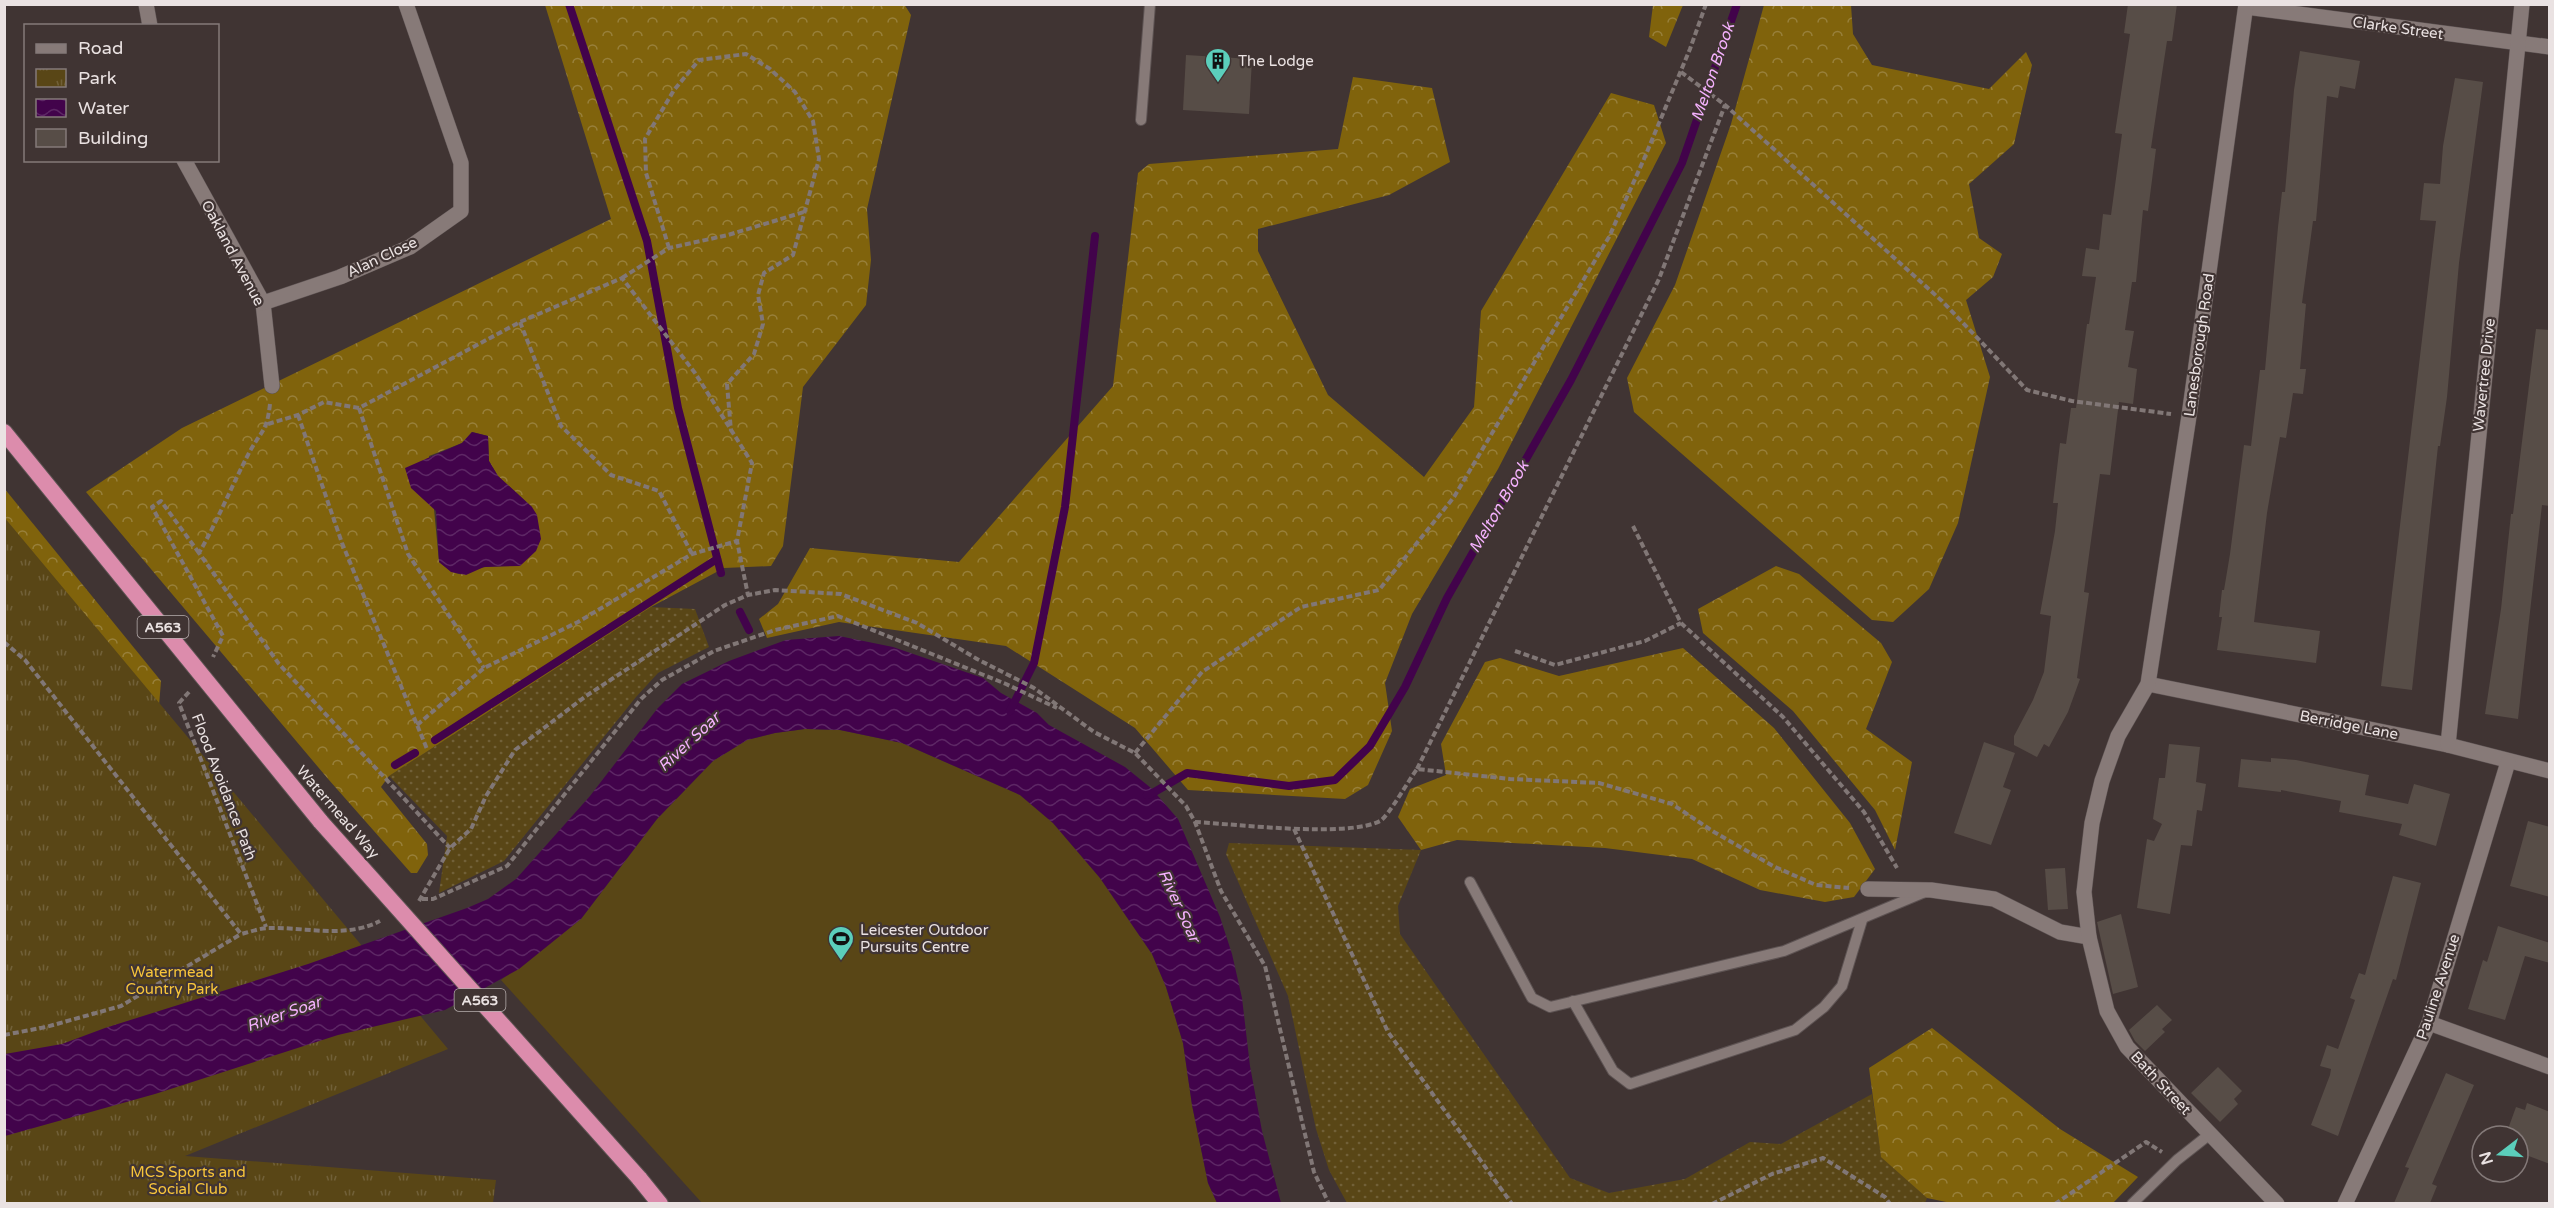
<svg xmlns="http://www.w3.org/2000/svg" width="2554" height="1208" font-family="'Varela Round',sans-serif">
  <defs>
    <pattern id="grass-dots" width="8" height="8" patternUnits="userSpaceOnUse" patternTransform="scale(1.5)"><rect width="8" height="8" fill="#594616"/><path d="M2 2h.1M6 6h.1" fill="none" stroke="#716038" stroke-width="1.8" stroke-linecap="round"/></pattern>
    <pattern id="forest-crowns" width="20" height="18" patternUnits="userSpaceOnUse" patternTransform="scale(1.5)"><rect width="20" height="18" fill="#80630c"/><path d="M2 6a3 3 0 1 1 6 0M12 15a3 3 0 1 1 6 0" fill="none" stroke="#98803b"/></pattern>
    <pattern id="park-tufts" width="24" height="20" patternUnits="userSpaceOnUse" patternTransform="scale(1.5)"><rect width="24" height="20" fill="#594616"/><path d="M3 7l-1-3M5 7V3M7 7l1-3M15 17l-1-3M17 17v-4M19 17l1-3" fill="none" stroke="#716038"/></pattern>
    <pattern id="water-waves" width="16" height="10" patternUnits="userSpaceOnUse" patternTransform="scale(1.5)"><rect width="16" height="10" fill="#42034b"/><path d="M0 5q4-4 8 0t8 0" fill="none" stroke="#5d2765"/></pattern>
  </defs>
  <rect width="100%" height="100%" fill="#403433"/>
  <g fill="url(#grass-dots)">
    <path d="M651,607L695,609L709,647L658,673L636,697L504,861L439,893L447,836L389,776Z"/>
    <path d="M1229,843L1421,850L1398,906L1400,934L1570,1178L1609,1193L1685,1179L1750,1142L1781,1144L1872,1094L1881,1156L1927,1198L1925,1203H1347L1329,1170L1316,1129L1288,996L1226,854Z"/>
  </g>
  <g fill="url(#forest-crowns)" fill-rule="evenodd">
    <path d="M904,4L911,15L867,209L871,260L866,305L803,387L783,546L771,566L724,568L651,607L389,776L381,787L427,844L428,855L417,873H411L329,780L86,492L182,428L611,219L545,5ZM472,432L488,436L489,461L498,476L532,507L520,566C509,566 497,566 486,567C461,570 466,584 439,562L429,456L462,443Z"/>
    <path d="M1653,5H1683L1666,47L1649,37Z"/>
    <path d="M1764,5H1851L1853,34L1872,65L1989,89L2026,52L2032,65L2014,144L1969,184L1979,238L2002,254L1993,277L1966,300L1990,377L1958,523L1929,589L1893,622L1872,620L1634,412L1627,378L1675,285L1731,124Z"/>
    <path d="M1353,77L1432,88L1450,162L1389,195L1258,229V251L1328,395L1424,477L1474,407L1481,311L1611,93L1654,105L1666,143L1498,469L1412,614L1385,683L1392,731L1368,785L1345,799L1188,790L1135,728L1006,646L839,622L767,638L759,619L778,604L810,548L959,562L1113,386L1138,173L1149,164L1338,149Z"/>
    <path d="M4,488L161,681L158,718L5,604Z"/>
    <path d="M1776,566L1799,574L1881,643L1892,662L1866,729L1912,762L1895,850L1875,810L1793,711L1703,633L1698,609Z"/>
    <path d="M1683,648L1774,728L1850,823L1875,869L1854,897L1825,902L1760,890L1692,859L1605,848L1457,840L1421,850L1398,817L1410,789L1446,775L1441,744L1485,662L1500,658L1559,676Z"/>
    <path d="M1932,1028L2060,1129L2138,1177L2113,1203L1956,1204L1927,1198L1881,1157L1869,1068Z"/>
  </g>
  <path fill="url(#park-tufts)" d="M4,517L448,1049L185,1156L496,1180L493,1203H5Z"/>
  <path fill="#594616" d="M805,729L840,730L902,743L1020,795L1053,823L1100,878L1152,954L1166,987L1183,1043L1192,1105L1208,1183L1217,1203H702L501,980L581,919L657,819L713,761L747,740L775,733Z"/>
  <g fill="url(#water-waves)">
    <path d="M472,432L488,436L489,461L498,476L532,507L537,515L541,539L536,551L520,566L484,567L466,575L451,572L439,562L436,511L411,488L405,468L462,443Z"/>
    <path d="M839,636L893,647L983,678L1001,693L1037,713L1049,725L1125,767L1151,788L1178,819L1220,917L1232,954L1242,998L1250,1066L1262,1131L1281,1203H1217L1208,1183L1192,1105L1183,1043L1166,987L1152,954L1100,878L1053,823L1020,795L902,743L840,730L805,729L775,733L747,740L713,761L657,819L581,919L519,969L445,1010L338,1035L155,1094L5,1136V1054L62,1044L105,1028L308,964L467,908L488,899L516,879L590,796L657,709L682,684L729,661L786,640Z"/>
  </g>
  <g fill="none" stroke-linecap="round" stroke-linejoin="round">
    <g stroke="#42034b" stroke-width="8">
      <path d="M569,4L647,241L678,408L721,573"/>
      <path d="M740,612L749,630"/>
      <path d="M1010,711L1034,663L1065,507L1095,236"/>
      <path d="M435,740L717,559"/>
      <path d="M395,765L415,753"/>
      <path d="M1147,795L1151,794L1187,773L1289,786L1335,780L1370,746L1405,687L1447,598L1571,380L1682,163L1737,4"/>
    </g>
  </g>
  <g fill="#574d47">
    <path d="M2128,4H2177L2172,41H2167L2163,67L2151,148L2156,149L2148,211L2143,210L2136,282H2132L2125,330L2134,331L2128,367L2137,369L2133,404L2119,402L2110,475L2100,474L2084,592L2089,593L2077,678L2080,679L2068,712L2049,747L2044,744L2037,757L2014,745V736L2033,700L2044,672L2051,616L2040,614L2055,531L2058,503H2053L2060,443L2066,444L2071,408H2076L2087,324H2089L2096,277L2082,276L2086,248L2099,250L2103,214L2111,215L2122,134L2115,133L2130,34L2124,33Z"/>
    <path d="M2300,51L2360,61L2355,89L2340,86L2338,98L2327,96L2316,221H2313L2302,303L2306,304L2300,369H2306L2303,394L2293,393L2286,438L2280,437L2267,513L2254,622L2320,631L2316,663L2217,650L2222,617H2219L2222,590H2224L2230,554L2244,445L2251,446L2260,370H2265L2278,227L2282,192H2285L2294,90Z"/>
    <path d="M1186,55L1252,59L1249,114L1183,110Z"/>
    <path d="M2455,78L2483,82L2459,263L2447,397L2440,446H2438L2412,690L2381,686L2436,221L2420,220L2424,183L2440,184L2443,146Z"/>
    <path d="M2536,329L2550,330V506L2542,505L2518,719L2485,714L2501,609L2511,514H2513Z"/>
    <path d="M1984,742L2015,753L2003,787L2011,790L1991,845L1954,833Z"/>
    <path d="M2169,744L2200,747L2196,782L2206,784L2202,811L2197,810L2192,846L2181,845L2170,914L2137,908L2147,839L2154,841L2162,824L2153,819L2159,778H2165Z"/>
    <path d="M2271,758L2296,760L2369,775L2365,795L2408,804L2414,784L2450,794L2436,846L2399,835L2402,824L2339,812L2341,801L2281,790V792L2238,787L2241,759L2271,762Z"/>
    <path d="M2528,821L2550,827V897L2510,886Z"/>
    <path d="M2065,868L2068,909L2048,910L2045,869Z"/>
    <path d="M2393,876L2421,883L2396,980L2393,979L2338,1136L2311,1125L2330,1075L2331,1069L2320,1066L2327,1045L2338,1049L2355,1000L2350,998L2359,973L2365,975Z"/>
    <path d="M2121,914L2138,987L2113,994L2097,922Z"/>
    <path d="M2498,926L2550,943V963L2525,956L2505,1020L2468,1009L2483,960L2487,962Z"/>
    <path d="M2157,1005L2172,1020L2162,1029L2165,1032L2145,1051L2135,1041L2129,1030Z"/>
    <path d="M2218,1067L2242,1091L2234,1099L2238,1104L2220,1122L2191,1093Z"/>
    <path d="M2446,1073L2474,1085L2432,1184L2437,1186L2430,1203H2394L2409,1168L2405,1167Z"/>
    <path d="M2527,1103L2550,1112V1164L2518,1152V1133L2508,1129L2516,1107L2525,1110Z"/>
  </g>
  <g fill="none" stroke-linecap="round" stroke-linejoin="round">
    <defs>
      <g id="service">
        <path d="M1141,120L1150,4"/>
        <path d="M1470,882L1532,998L1550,1007L1784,951L1925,892"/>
        <path d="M1573,1001L1613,1071L1630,1084L1795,1030L1824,1007L1842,986L1862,920"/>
        <path d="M2132,1204L2177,1160L2210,1134"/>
      </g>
      <g id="minor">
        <path d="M146,4L150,26"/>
        <path d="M2246,7L2550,47"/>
        <path d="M184,160L263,303L272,386"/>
        <path d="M263,303L340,277L410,247L461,211V163L406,4"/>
        <path d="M2148,684L2448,745L2550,771"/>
        <path d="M2448,745L2522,4"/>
        <path d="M1868,889L1931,890L1994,899L2060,932L2089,937L2107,1011L2127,1047L2277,1204"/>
        <path d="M2089,937L2084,892L2092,823L2102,781L2118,736L2148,684L2189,416L2246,4"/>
        <path d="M2429,1023L2550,1067"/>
        <path d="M2345,1204L2429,1023L2508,762"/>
      </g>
      <g id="trunk">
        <path d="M4,432L321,822"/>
        <path d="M639,1178L660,1204"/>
      </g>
    </defs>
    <use href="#service" stroke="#5d5353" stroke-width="12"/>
    <use href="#minor" stroke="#5d5353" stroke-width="16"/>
    <use href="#trunk" stroke="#5d5353" stroke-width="18"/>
    <g stroke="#817776" stroke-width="4" stroke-dasharray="6 3" stroke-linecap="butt">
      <path d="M1681,72L1725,105L1942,301L2027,390L2072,401L2171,414"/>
      <path d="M669,248L646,173L645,139L674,90L699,60L746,54L770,69L795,92L813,121L819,159L793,255L764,273L758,295L763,324L754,354L727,384L731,431"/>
      <path d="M622,278L669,248L728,235L804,212"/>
      <path d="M520,322L561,426L611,475L659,491L692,554"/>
      <path d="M270,404C267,431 262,430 250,451C232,485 218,520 199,553L279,664L450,848"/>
      <path d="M359,408L408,554L484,668"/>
      <path d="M298,415L342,543L427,749"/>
      <path d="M268,424L298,415L324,402L359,408L520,322L622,278L695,373L752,463L737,541L748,595"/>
      <path d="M1633,526L1681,623L1783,717L1864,812L1897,868"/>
      <path d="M199,553L161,501L152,507L223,636L213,657"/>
      <path d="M4,642L25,660L241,934C250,932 260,928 269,928C306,927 345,939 380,921"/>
      <path d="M1515,651L1555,665L1645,641L1681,623"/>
      <path d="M189,692L179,703L266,927"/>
      <path d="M417,725L484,668L578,622L692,554L737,541"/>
      <path d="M1135,753L1202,672L1301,607L1379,590L1454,497L1609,237L1644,159L1690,49L1706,4"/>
      <path d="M1417,769L1659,279L1725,105"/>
      <path d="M1195,822C1236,824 1347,838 1380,821C1388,817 1410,778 1417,769L1510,779L1599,783L1672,804L1714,832L1773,866L1816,885L1849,888"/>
      <path d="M1294,829L1388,1032L1512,1204"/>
      <path d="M422,899H433L507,866L641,699L662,680L714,651L775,630L838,616L1006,684L1057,708"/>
      <path d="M419,901L450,848L471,829L486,796L515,750L586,696L725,605L748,595L775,590L841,594L917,623L977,659L1034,688L1094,732L1135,753L1186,806L1195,822L1221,891L1265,966L1314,1172L1329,1204"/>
      <path d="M4,1035L46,1027L121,1006L241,934"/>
      <path d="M1712,1204L1772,1174L1823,1158L1885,1197L1890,1204"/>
      <path d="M2055,1204L2146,1142L2162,1152"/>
    </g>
    <use href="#service" stroke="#877a78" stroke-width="10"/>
    <use href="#minor" stroke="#877a78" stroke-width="15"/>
    <use href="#trunk" stroke="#dc8cac" stroke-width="16"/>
    <defs>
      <path id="trunk-bridge" d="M321,822L639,1178"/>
    </defs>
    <use href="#trunk-bridge" stroke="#5d5353" stroke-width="18" stroke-linecap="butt"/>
    <use href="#trunk-bridge" stroke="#dc8cac" stroke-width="16"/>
  </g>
  <defs>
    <symbol id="building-pin" viewBox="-11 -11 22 30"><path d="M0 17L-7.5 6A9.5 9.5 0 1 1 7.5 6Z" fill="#5bcebb" stroke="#403433"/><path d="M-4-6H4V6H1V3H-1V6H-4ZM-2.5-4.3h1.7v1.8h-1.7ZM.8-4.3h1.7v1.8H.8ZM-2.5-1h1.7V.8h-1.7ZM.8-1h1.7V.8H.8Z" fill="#111"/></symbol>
    <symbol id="stadium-pin" viewBox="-11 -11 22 30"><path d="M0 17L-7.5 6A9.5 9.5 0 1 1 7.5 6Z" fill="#5bcebb" stroke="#403433"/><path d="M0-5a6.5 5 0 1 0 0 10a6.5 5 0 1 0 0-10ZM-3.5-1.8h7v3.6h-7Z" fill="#111"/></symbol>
  </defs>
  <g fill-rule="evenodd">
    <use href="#building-pin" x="1203" y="46" width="30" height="40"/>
    <use href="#stadium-pin" x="826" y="924" width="30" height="40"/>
  </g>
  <g text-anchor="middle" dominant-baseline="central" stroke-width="4.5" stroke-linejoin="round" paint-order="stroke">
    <g fill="#403433" stroke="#b7aeae" stroke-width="1.5">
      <rect x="137.5" y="616" width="51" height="22" rx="4.5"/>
      <rect x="454.5" y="989" width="51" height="22" rx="4.5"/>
    </g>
    <g font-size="14" font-weight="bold" fill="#eae2e2">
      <text x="163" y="627">A563</text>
      <text x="480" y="1000">A563</text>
    </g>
    <g font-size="15" fill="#eae2e2" stroke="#403433">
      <text transform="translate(2398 28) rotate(8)">Clarke Street</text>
      <text transform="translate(233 253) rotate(62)">Oakland Avenue</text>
      <text transform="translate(382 257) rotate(-25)">Alan Close</text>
      <text transform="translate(2199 345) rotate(-82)">Lanesborough Road</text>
      <text transform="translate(2484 375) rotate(-84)">Wavertree Drive</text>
      <text transform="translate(2349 725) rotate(11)">Berridge Lane</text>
      <text transform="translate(224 787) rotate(69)">Flood Avoidance Path</text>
      <text transform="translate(338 812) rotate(49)">Watermead Way</text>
      <text transform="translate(2438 987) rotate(-72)">Pauline Avenue</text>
      <text transform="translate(2161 1083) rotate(47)">Bath Street</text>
    </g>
    <g font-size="15" fill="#eae2e2" stroke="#403433" text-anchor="start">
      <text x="1238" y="61">The Lodge</text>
      <text x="860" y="930">Leicester Outdoor<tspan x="860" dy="17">Pursuits Centre</tspan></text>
    </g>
    <g font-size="15" fill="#f8c53a" stroke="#403433">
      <text x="172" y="972">Watermead<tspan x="172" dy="17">Country Park</tspan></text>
      <text x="188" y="1172">MCS Sports and<tspan x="188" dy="17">Social Club</tspan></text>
    </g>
    <g font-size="16" font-style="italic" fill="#f4b1fd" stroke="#403433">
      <text transform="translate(1713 72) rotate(-71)">Melton Brook</text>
      <text transform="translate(1499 507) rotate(-60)">Melton Brook</text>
      <text transform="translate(689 742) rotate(-43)">River Soar</text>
      <text transform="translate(1179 906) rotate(65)">River Soar</text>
      <text transform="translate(284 1014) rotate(-19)">River Soar</text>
    </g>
  </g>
  <rect width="2554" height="1208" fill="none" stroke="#eae2e2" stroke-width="12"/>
  <rect x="24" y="24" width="195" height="138" fill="#403433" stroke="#847a79" stroke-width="1.5"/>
  <rect x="36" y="44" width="30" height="9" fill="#877a78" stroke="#847a79" stroke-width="1.5"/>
  <text x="78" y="54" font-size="18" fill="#eae2e2">Road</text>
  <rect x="36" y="69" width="30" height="18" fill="url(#park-tufts)" stroke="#847a79" stroke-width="1.5"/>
  <text x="78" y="84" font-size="18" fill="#eae2e2">Park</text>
  <rect x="36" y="99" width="30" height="18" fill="url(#water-waves)" stroke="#847a79" stroke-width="1.5"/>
  <text x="78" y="114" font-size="18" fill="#eae2e2">Water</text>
  <rect x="36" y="129" width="30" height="18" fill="#574d47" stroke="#847a79" stroke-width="1.5"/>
  <text x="78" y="144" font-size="18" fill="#eae2e2">Building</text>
  <g transform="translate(2500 1154) rotate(253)"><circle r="28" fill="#403433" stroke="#847a79" stroke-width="1.5"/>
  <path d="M0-4.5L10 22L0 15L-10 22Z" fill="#5bcebb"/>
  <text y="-9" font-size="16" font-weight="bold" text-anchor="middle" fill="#eae2e2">N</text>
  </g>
</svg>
